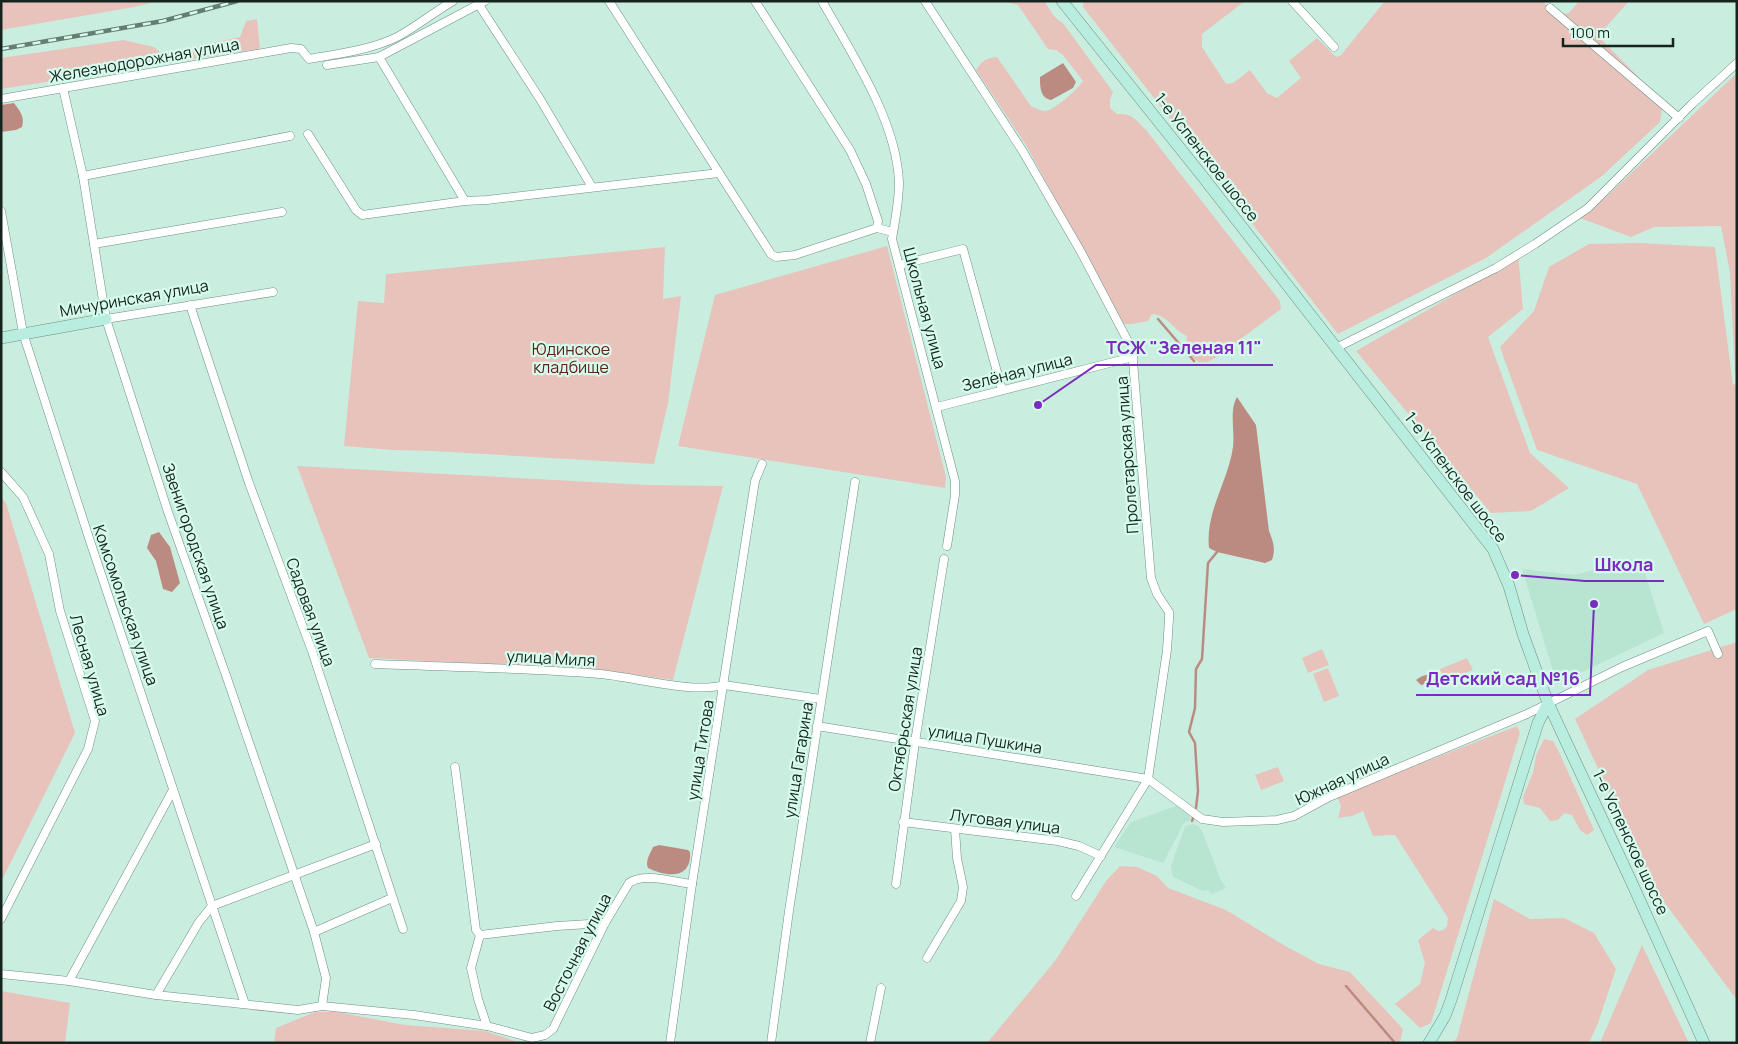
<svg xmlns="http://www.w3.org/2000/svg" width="1738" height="1044" font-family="Manrope,sans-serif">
  <rect width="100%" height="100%" fill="#c9eedf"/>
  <g fill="#b8e4d2">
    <path d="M1632,559L1643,567L1664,633L1557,684L1522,569L1575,575Z"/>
    <path d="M1179,805L1192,819L1184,823L1163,863L1114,847L1131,822Z"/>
    <path d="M1193,824L1198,826L1202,831L1220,878L1226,888L1212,894L1208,890L1203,891L1173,877L1171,866L1185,826Z"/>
  </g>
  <g fill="#e8c3bc">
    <path d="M1,1H159L134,7L1,30Z"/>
    <path d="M1001,1H1044C1052,11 1051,16 1063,23L1113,92L1110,100V108L1117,114C1133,113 1135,119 1146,130L1280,301L1281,309L1215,358L1207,362H1199L1185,353L1187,336C1172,329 1168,315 1152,314L1148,321L1132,324H1124L1119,317L1026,145L976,70C982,61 986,58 997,57L1031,106C1035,108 1040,111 1046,111C1054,110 1078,89 1083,81L1063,55L1056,50L1048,49L1018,5Z"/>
    <path d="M1084,1H1245L1202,34V47L1226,84L1233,83L1250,70L1267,93L1277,98L1301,78L1289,61L1317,38L1336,57L1341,55L1385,1H1543L1554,15L1569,13L1579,1H1629L1600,34L1601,39L1663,102L1660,122L1602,176L1486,258L1338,334L1083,7Z"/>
    <path d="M257,19L260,49L1,89V58L123,40L154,47L162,54L240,37L246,21Z"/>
    <path d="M1737,73V373L1735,374L1730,273L1721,226L1654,227L1631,237L1580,218L1606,197Z"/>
    <path d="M1638,243L1715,247L1733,385L1737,383V609L1704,624L1637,484L1537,450L1500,347L1534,311L1549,267L1589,244Z"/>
    <path d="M887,246L946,477L945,488L678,446L715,295Z"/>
    <path d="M665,247L663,299L681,296L668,403L654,464L433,451L393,450L344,446L358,301L384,303L386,274Z"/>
    <path d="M1518,253L1523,309L1488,337L1530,453L1569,488L1531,511L1491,513L1356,351L1497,270Z"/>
    <path d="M297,466L648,485L723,486L673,680L602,670L369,658Z"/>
    <path d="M1,497L6,503L75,733L1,882Z"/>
    <path d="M1737,642V1000L1653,887L1575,719L1648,670Z"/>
    <path d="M1322,649L1329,665L1308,673L1302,658Z"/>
    <path d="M1467,658L1473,670L1445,681L1440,669Z"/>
    <path d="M1328,668L1339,696L1324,702L1313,674Z"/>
    <path d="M1517,726L1520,733L1431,1023L1420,1028L1395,1004L1420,984L1425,963L1418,940L1433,928L1438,931L1443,930L1447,926L1448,918L1395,835L1373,836L1363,811L1352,816L1338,818L1341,806L1337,796Z"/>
    <path d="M1544,739L1553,741L1559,752L1594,830L1587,835L1580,830L1572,815L1564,813L1558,820L1550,821L1540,808L1524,804L1523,797L1533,773L1536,756Z"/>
    <path d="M1278,767L1284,781L1261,790L1255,775Z"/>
    <path d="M1120,866L1137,867L1157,876L1168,888L1226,910L1287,947L1319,964L1350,972L1403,1029L1400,1043H987L1055,961L1106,881Z"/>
    <path d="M1494,899L1530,919L1564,918L1594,933L1616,969L1598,1023L1589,1043H1452L1457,1038Z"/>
    <path d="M1642,945L1689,1043H1600Z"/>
    <path d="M1,991L70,1003L65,1043H1Z"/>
    <path d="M315,1012H337L405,1025L485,1031L521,1043H274L276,1028Z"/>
  </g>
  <g fill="#bb8b81">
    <path d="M1063,63L1076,82L1073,88L1051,100C1040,98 1040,87 1040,77Z"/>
    <path d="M14,103C20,111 25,117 22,127L16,130L1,132V105Z"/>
    <path d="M1237,397L1256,425L1269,531C1273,541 1276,549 1272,560L1265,563L1217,552L1209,548C1205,512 1228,482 1233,447C1235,431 1229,411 1237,397Z"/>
    <path d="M159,532L170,547L180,583L172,592L163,589L156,561L147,548L151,535Z"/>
    <path d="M1440,674L1441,679L1421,685L1416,680C1423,674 1431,674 1440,674Z"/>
    <path d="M659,845L688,850L690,852C692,880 666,877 648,868C645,861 650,854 653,847Z"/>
  </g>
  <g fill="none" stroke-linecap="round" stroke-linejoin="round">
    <g stroke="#bb8b81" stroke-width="2.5">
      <path d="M1158,319L1194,361"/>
      <path d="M1196,808L1198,791L1195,743L1189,732L1195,708L1196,669L1202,659L1208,563L1217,552"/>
      <path d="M1192,821L1194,816"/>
      <path d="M1346,986L1395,1043"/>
    </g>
    <defs>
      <g id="street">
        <path d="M609,1L771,254L776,257L795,255L877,228L893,232"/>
        <path d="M755,1L850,150L866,184L878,221L877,228"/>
        <path d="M822,1C852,54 897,121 899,183C899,202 895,221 892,239L955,481V495L947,546"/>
        <path d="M925,1L1022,150L1081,252L1132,349L1151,578L1157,594L1169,612V619L1167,650L1148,779L1076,896"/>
        <path d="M1292,1L1334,47"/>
        <path d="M479,5L540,99L592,187"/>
        <path d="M1550,8L1679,118"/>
        <path d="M379,57L465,201"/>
        <path d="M327,65L379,57L485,1"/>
        <path d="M63,88L83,176L106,319L168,512L228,681L314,932L326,978L322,1006"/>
        <path d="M1,99L291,48L301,49L309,59C338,54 370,50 397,37C416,27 434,12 453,1"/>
        <path d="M308,134L356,210L362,215L465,201L487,200L719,173"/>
        <path d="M83,176L290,136"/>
        <path d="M1,211L23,333L89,538L245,1004"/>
        <path d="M94,244L282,212"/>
        <path d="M899,265L963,249L1002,390"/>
        <path d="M190,305L249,483L312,651L403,929"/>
        <path d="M106,319L273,292"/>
        <path d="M1336,348L1496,268L1535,244L1588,208L1692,104L1737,63"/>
        <path d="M937,407L1133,357"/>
        <path d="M1,472L23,497L49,554L60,611L95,721L88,749L1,919"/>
        <path d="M375,664C450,667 525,668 600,674C634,677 693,694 724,685L821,699"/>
        <path d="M817,726L1148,779L1202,819L1223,822L1277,820L1294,816L1329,797L1527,714L1622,667L1708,631L1718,654"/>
        <path d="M455,767L476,930L480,935"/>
        <path d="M903,822L1058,841L1079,846L1101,856"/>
        <path d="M896,884L915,742L944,559"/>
        <path d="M314,932L392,898"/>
        <path d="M480,935L557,926L605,923"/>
        <path d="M480,935L471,968L478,999L487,1026"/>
        <path d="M927,958L961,901L963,887L957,858L955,829"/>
        <path d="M1,974L69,981L156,995L298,1010L322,1006L414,1015L487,1026L532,1038L545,1035L553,1029L605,923L629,883C644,872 674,882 692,884"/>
        <path d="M69,981L173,790"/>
        <path d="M156,995L199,922L212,906L376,844"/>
        <path d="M670,1043L692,884L755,481L762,464"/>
        <path d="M771,1043L789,911L855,482"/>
        <path d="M870,1043L881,988"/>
      </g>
      <g id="secondary">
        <path d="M1062,1L1203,177L1493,549L1509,586L1523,634L1548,703L1631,881L1704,1043"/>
        <path d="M1,338L106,319"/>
        <path d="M1429,1043L1445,1016L1451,1000L1528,754L1538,723L1548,703"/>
      </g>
    </defs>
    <use href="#street" stroke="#6e8f82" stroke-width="9"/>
    <use href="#secondary" stroke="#6e8f82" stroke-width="12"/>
    <use href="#street" stroke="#fff" stroke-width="8"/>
    <use href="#secondary" stroke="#b9ede0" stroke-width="11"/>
    <defs>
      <path id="rail" d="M1,49L163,21L237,1"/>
    </defs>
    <use href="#rail" stroke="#657d73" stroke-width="4.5"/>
    <use href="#rail" stroke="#d7fbec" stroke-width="2.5" stroke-dasharray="8" stroke-linecap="butt"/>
  </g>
  <g text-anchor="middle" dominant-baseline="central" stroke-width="4.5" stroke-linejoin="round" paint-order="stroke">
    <g font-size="16" fill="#16241f" stroke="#d7fbec">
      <text transform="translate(144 60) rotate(-10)">Железнодорожная улица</text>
      <text transform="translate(1207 157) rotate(52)">1-е Успенское шоссе</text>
      <text transform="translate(134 298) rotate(-10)">Мичуринская улица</text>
      <text transform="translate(925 308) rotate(75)">Школьная улица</text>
      <text transform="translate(1017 372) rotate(-14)">Зелёная улица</text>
      <text transform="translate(1127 455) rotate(-94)">Пролетарская улица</text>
      <text transform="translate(1456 477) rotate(53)">1-е Успенское шоссе</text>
      <text transform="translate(196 546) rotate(71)">Звенигородская улица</text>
      <text transform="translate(126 605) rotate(71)">Комсомольская улица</text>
      <text transform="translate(311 612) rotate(70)">Садовая улица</text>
      <text transform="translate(551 658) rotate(3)">улица Миля</text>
      <text transform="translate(90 665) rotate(74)">Лесная улица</text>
      <text transform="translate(905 719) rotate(-81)">Октябрьская улица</text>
      <text transform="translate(985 739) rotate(9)">улица Пушкина</text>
      <text transform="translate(700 750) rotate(-81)">улица Титова</text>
      <text transform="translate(798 760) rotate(-81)">улица Гагарина</text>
      <text transform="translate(1342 779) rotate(-25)">Южная улица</text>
      <text transform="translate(1005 821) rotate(7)">Луговая улица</text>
      <text transform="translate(1631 842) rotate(65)">1-е Успенское шоссе</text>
      <text transform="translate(577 952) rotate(-63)">Восточная улица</text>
    </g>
    <g font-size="16" fill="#5e2118" stroke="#d7fbec">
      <text x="571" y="349">Юдинское<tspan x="571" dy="18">кладбище</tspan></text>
    </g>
  </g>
  <path fill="none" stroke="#7b2cbf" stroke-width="2" d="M1038 405L1096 365H1273M1515 575L1585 581H1664M1594 604L1590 695H1416"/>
  <g fill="#7b2cbf" stroke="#d7fbec" stroke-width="2">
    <circle cx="1038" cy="405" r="5"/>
    <circle cx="1515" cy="575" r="5"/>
    <circle cx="1594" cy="604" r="5"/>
  </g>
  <g font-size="18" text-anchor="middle" font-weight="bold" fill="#7b2cbf" stroke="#d7fbec" stroke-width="4.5" stroke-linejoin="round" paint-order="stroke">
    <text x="1184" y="354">ТСЖ "Зеленая 11"</text>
    <text x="1624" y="571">Школа</text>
    <text x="1503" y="685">Детский сад №16</text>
  </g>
  <rect width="1738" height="1044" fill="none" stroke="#16241f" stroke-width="5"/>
  <path d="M1563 38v8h110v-8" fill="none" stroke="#16241f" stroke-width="2.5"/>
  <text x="1570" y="38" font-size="15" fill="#16241f" stroke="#d7fbec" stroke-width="4" paint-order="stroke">100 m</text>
</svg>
